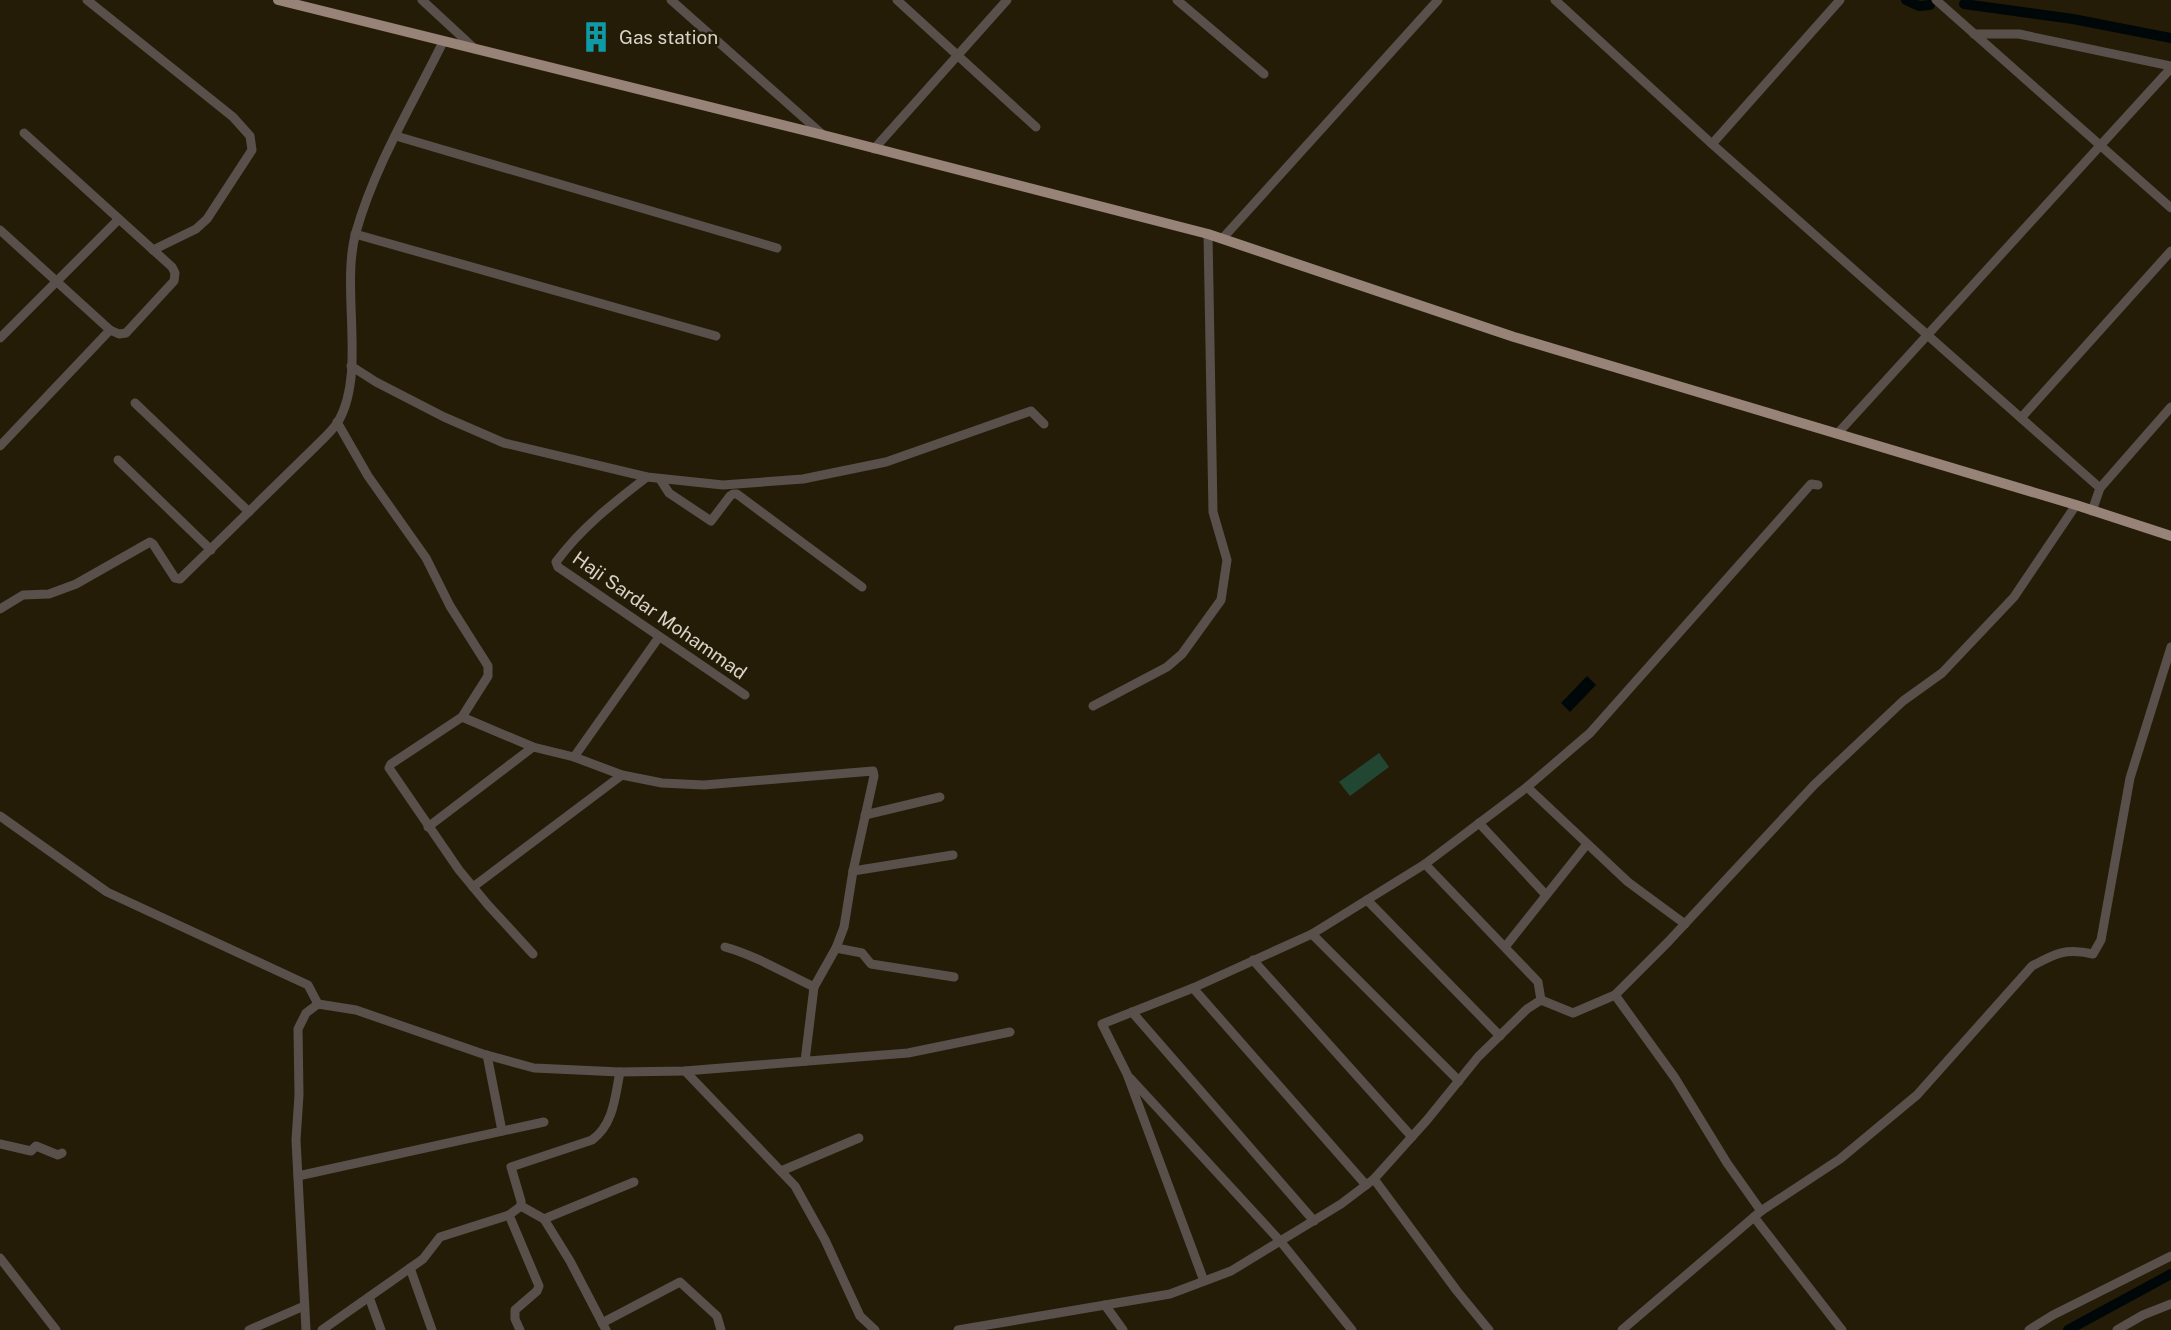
<svg xmlns="http://www.w3.org/2000/svg" width="2171" height="1330" font-family="'Public Sans',sans-serif">
  <rect width="100%" height="100%" fill="#251c08"/>
  <path fill="#214631" d="M1379,753L1389,767L1350,796L1339,782Z"/>
  <path fill="#000708" d="M1587,676L1596,685L1570,712L1561,703Z"/>
  <g fill="none" stroke-linecap="round" stroke-linejoin="round">
    <g stroke="#000708" stroke-width="10">
      <path d="M1906,0L1919,6L1930,5"/>
      <path d="M1964,4L2073,19L2171,38"/>
      <path d="M2068,1330L2171,1274"/>
    </g>
    <g stroke="#5a504b" stroke-width="9">
      <path d="M87,0L233,117L250,136L252,150L207,219L196,229L153,250"/>
      <path d="M422,0L475,49"/>
      <path d="M671,0L822,134"/>
      <path d="M897,0L1036,127"/>
      <path d="M1177,0L1264,74"/>
      <path d="M1555,0L1712,144L2100,488L2092,511"/>
      <path d="M1936,0L2171,208"/>
      <path d="M1974,34H2019L2171,66"/>
      <path d="M396,136L777,248"/>
      <path d="M1712,144L1840,0"/>
      <path d="M874,149L1007,0"/>
      <path d="M0,230L110,330L119,334L126,333L174,281L175,273L172,267L24,133"/>
      <path d="M355,234L716,336"/>
      <path d="M1222,239L1438,0"/>
      <path d="M0,338L118,220"/>
      <path d="M351,366L376,382L444,417L504,443L647,477L723,485L803,479L886,462L1031,411L1044,424"/>
      <path d="M135,403L249,512"/>
      <path d="M2021,418L2171,251"/>
      <path d="M337,422L368,476L426,558L450,606L488,666V676L462,717L391,764L389,768L459,870L488,905L533,954"/>
      <path d="M1838,433L2171,68"/>
      <path d="M0,446L110,330"/>
      <path d="M118,460L211,550"/>
      <path d="M647,477C613,503 581,528 556,562L558,567L745,695"/>
      <path d="M660,479L669,493L711,521L730,496L733,494H737L862,587"/>
      <path d="M2100,488L2171,407"/>
      <path d="M0,609L23,595L49,594L76,584L150,542L153,544L175,578L180,579L316,446C323,439 332,431 338,422C367,373 340,288 356,232C375,165 413,103 443,42"/>
      <path d="M1093,706L1167,667L1182,654L1221,600L1227,560L1213,512L1208,234"/>
      <path d="M462,717L533,747L574,757L622,775L662,783L704,785L873,771L874,776L853,871L844,927L836,948L814,987L805,1061"/>
      <path d="M574,757L659,637"/>
      <path d="M1527,787L1628,882L1685,924"/>
      <path d="M865,815L940,797"/>
      <path d="M0,816L107,892L308,985L318,1004"/>
      <path d="M1479,823L1546,895"/>
      <path d="M428,827L533,747"/>
      <path d="M1425,864L1538,982L1541,1000"/>
      <path d="M853,871L953,855"/>
      <path d="M473,887L622,775"/>
      <path d="M1367,900L1500,1036"/>
      <path d="M1312,934L1459,1081"/>
      <path d="M725,947C757,956 784,973 814,987"/>
      <path d="M1505,947L1587,844"/>
      <path d="M836,948L862,953L871,964L954,977"/>
      <path d="M1253,960L1412,1137"/>
      <path d="M1193,988L1366,1185"/>
      <path d="M1615,995L1675,1078L1727,1163L1761,1211"/>
      <path d="M1132,1012L1314,1221"/>
      <path d="M487,1055L502,1131"/>
      <path d="M685,1071L795,1186L825,1240L860,1316L875,1330"/>
      <path d="M1130,1078L1281,1242L1352,1330"/>
      <path d="M0,1144L31,1151L36,1146L58,1155L62,1153"/>
      <path d="M781,1171L859,1138"/>
      <path d="M298,1176L544,1122"/>
      <path d="M1374,1179L1457,1291L1489,1330"/>
      <path d="M521,1206L544,1219L570,1261L606,1330"/>
      <path d="M509,1215L539,1286L537,1291L515,1310V1319L520,1330"/>
      <path d="M1754,1217L1842,1330"/>
      <path d="M544,1219L634,1182"/>
      <path d="M0,1258L56,1330"/>
      <path d="M410,1268L432,1330"/>
      <path d="M1204,1281L1127,1074L1102,1024L1193,988L1312,934L1425,864L1527,787L1590,733L1811,484L1818,485"/>
      <path d="M369,1297L381,1330"/>
      <path d="M1105,1305L1123,1330"/>
      <path d="M602,1323L680,1282L717,1316L721,1330"/>
      <path d="M249,1330L304,1306"/>
      <path d="M306,1330L296,1140L299,1095L298,1029L306,1013L318,1004L356,1010L483,1054L534,1068L620,1072L685,1071L908,1053L1010,1032"/>
      <path d="M322,1330L423,1259L440,1237L509,1215L521,1206V1201L511,1167L592,1140C614,1124 615,1096 620,1072"/>
      <path d="M958,1330L1170,1294L1231,1271L1341,1204L1374,1179L1427,1120L1478,1057L1527,1009L1541,1000L1573,1013L1615,995L1668,942L1814,785L1903,701L1942,673L2014,597L2076,505"/>
      <path d="M1622,1330L1761,1211L1840,1159L1917,1095L2032,966C2056,953 2066,948 2093,954L2101,940L2130,778L2171,647"/>
      <path d="M2029,1330L2053,1315L2171,1256"/>
      <path d="M2117,1330L2143,1315L2171,1304"/>
    </g>
    <path stroke="#978378" stroke-width="10" d="M278,0L823,135L1208,234L1514,337L2076,505L2171,536"/>
  </g>
  <defs>
    <symbol id="building-bare" viewBox="-9 -9 18 18"><path d="M-4-6H4V6H1V3H-1V6H-4ZM-2.5-4.3h1.7v1.8h-1.7ZM.8-4.3h1.7v1.8H.8ZM-2.5-1h1.7V.8h-1.7ZM.8-1h1.7V.8H.8Z" fill="#0f9aa8" stroke="#251c08" stroke-width="2.5" paint-order="stroke"/></symbol>
  </defs>
  <g fill-rule="evenodd">
    <use href="#building-bare" x="574" y="15" width="44" height="44"/>
  </g>
  <g text-anchor="middle" dominant-baseline="central" stroke-width="5" stroke-linejoin="round" paint-order="stroke">
    <g font-size="19" fill="#d9d3c7" stroke="#251c08" text-anchor="start">
      <text x="619" y="37">Gas station</text>
    </g>
    <g font-size="19" fill="#d9d3c7" stroke="#251c08">
      <text transform="translate(660 615) rotate(35)">Haji Sardar Mohammad</text>
    </g>
  </g>
</svg>
